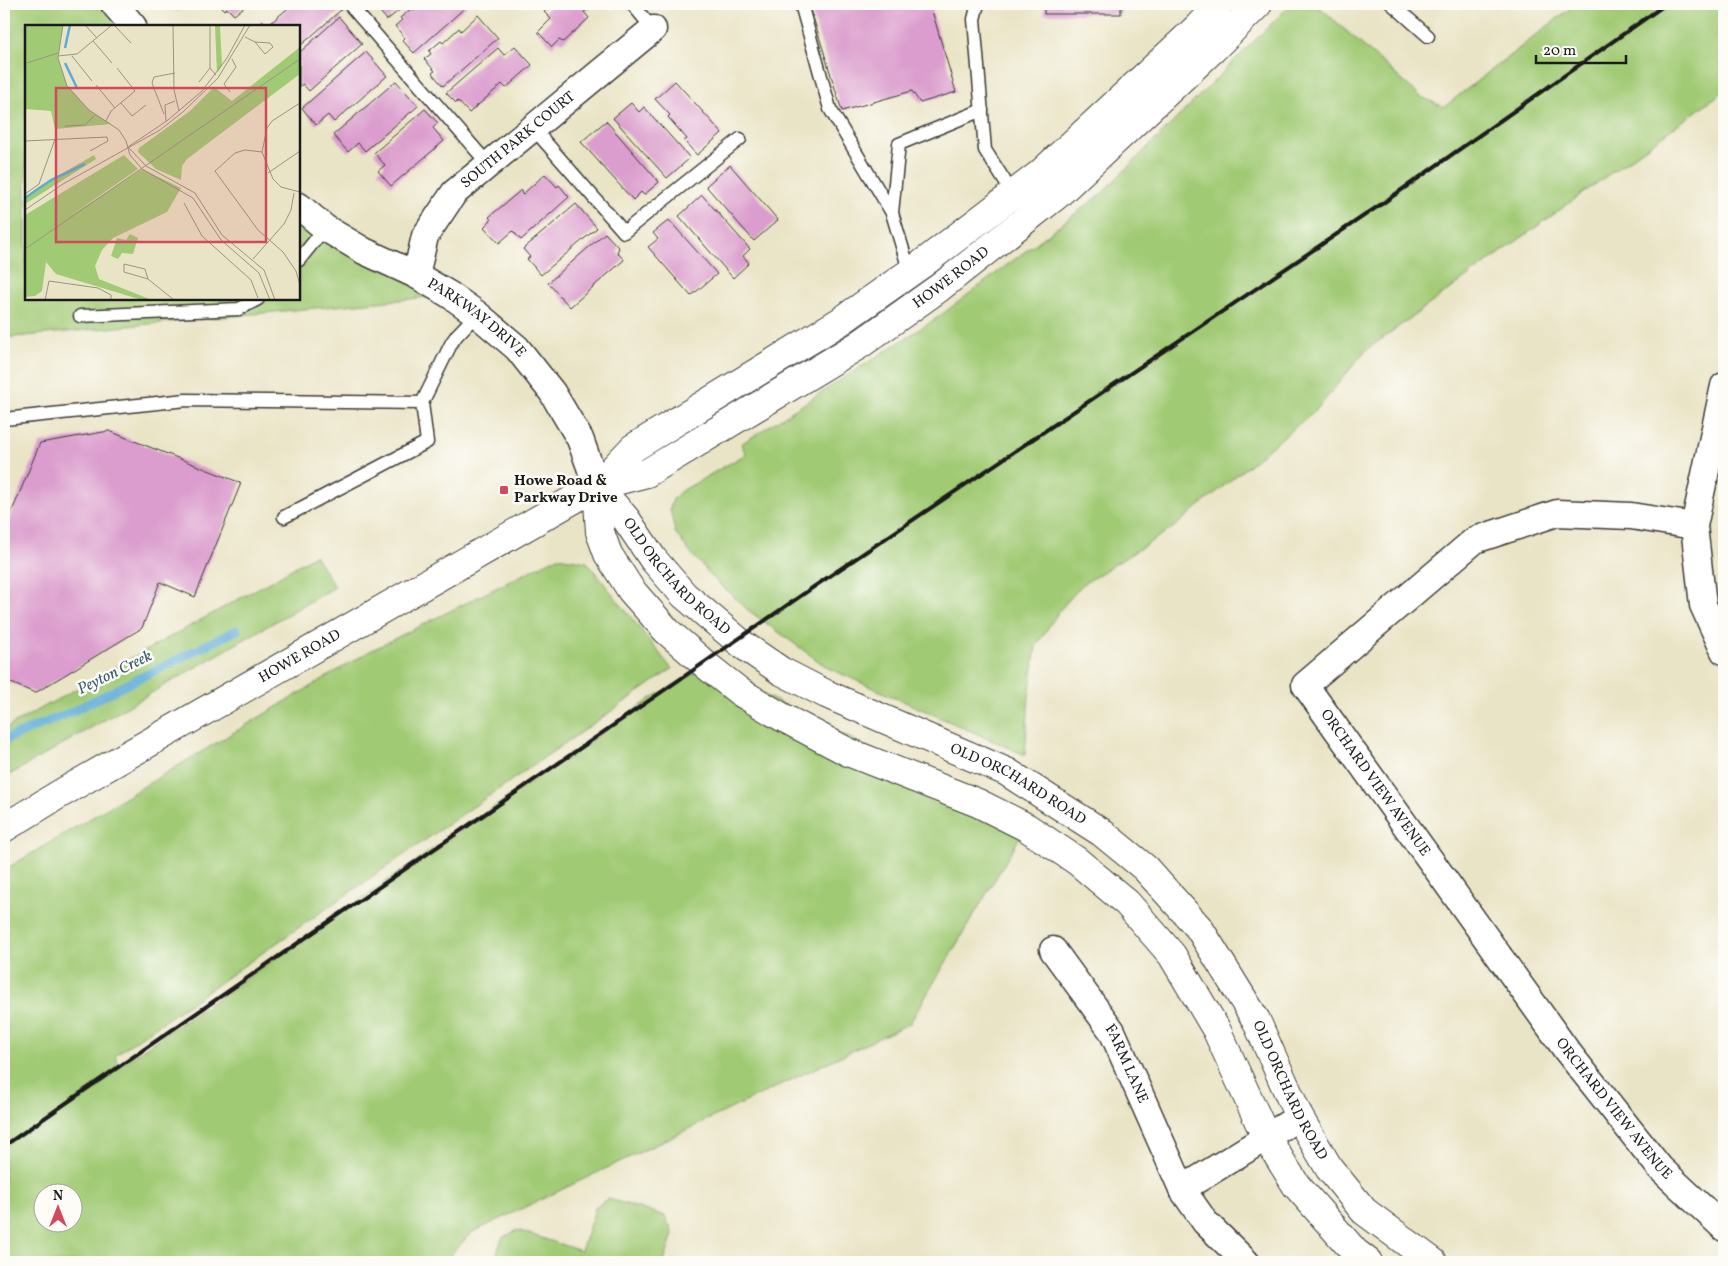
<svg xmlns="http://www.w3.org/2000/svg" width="1728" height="1266" font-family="Vollkorn,serif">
  <rect width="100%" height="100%" fill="#fdfcf7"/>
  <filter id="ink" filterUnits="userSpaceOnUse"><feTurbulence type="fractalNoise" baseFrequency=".02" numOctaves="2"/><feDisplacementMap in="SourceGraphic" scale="10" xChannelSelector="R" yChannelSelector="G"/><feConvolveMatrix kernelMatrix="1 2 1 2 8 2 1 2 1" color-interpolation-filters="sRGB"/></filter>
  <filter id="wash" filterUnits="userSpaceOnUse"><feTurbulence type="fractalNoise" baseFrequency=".0096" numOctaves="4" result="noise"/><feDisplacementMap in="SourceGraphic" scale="20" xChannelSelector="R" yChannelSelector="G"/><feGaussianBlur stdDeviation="1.12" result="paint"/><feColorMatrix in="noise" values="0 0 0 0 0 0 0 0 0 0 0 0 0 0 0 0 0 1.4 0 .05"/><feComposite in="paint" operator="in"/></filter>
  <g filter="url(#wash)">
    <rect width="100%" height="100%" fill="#eae4c6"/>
    <g fill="#a1ca75" stroke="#5e7348" fill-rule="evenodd">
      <path d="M4,4H114L134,26H26V299H299V206L450,295L4,338Z"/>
      <path d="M1291,4H1316L1421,97L1444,107L1576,4H1724V91L1365,351L1318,408L1174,527L1082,585L1059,611L1036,646L1029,696L1025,755L828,668L748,610L715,580L688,550L675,532L670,508L673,499L680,492L746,454L741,444L937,318L1100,195Z"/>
      <path d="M315,555L335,587L4,778V729L273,580Z"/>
      <path d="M558,557L587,562L672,669L115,1055L119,1066L652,698L707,666L1026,827L910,1023L471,1233L444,1262H4V870L370,651ZM42,1194H72V1224H42Z"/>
      <path d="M609,1199L665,1216L673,1234L664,1262H494L502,1238L517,1230L581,1251L596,1206Z"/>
    </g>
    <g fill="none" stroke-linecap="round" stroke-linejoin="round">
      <g stroke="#5dabd7" stroke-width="9">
        <path d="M175,4L177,6"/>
        <path d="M4,740L69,713L237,630"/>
      </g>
    </g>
    <g id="blocks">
      <g fill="#db9dcd">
        <path d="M218,4H248L234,15L227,8L224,10Z"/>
        <path d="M293,4H336L341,10L299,47V26H256L262,20L267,26Z"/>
        <path d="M376,4H407L387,20L376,7L378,6Z"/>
        <path d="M421,4L468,5L414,53L402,40L405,38L395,26L402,20L400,18L412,8L414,10Z"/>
        <path d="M553,4H594L584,12L589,18L563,42L559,40L552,47L538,32L551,19L544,12Z"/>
        <path d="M809,4H930L956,92L920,103L912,91L842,111Z"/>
        <rect x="1044" y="4" width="77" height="10"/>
        <path d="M478,15L498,38L443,86L432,73L435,71L424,59L431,54L429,51L441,41L443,43L459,28L461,31Z"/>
        <path d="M339,17L362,44L309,91L303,84L299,87V53Z"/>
        <path d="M515,46L532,65L506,88L502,84L469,113L458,101L456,103L446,93L498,48L504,55Z"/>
        <path d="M366,52L387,76L334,122L328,115L316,125L302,108Z"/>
        <path d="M396,81L418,106L365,151L358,143L348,152L333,135Z"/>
        <path d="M675,81L722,133L697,155L684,141L687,139L668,117L670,115L655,99Z"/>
        <path d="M631,103L639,112L644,107L690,158L667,178L613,118Z"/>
        <path d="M425,109L438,123L433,128L444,141L391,186L378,171L385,165L374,153Z"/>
        <path d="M606,121L659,182L644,195L641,192L633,200L581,142Z"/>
        <path d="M730,165L778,220L754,241L706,186Z"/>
        <path d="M545,174L557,187L559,185L569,197L521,240L513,231L499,243L484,227L491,220L489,217L521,190L522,195Z"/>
        <path d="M702,195L750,249L743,256L749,263L733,278L679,216Z"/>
        <path d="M576,204L597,228L541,275L527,259L530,257L523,249Z"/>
        <path d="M669,220L717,274L691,296L648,247L658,239L653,233Z"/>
        <path d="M605,233L619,248L617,252L624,260L570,307L548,283Z"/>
        <path d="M109,431L241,483L195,597L160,582L142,628L35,693L4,680V531L40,443Z"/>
      </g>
    </g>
  </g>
  <g filter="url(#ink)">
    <use href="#blocks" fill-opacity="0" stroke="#3b3a36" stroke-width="1"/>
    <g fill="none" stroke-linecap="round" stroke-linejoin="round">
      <defs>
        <g id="service">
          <path d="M349,4L489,165"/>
          <path d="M632,4L653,29"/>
          <path d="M801,4L830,109L892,213"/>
          <path d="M978,4L974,19L985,150L1013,194"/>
          <path d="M1392,4L1428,36"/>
          <path d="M533,128L624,232L740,139"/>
          <path d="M299,260L325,228"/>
          <path d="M910,273L892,213L899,144L982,110"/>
          <path d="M80,316L239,309L258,299"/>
          <path d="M422,403L452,342L457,335L477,314"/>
          <path d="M4,419L186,400L422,403L427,442L284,517"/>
        </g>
        <g id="minor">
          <path d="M114,4L133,26"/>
          <path id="s1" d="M299,206L325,228L364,251L416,275L450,295L477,314L517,348L552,392L580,439L597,486"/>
          <path id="s2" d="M416,275L425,236L454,193L653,29"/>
          <path d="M1724,386L1694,526L1703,605L1724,651"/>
          <path id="s3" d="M1694,526L1631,516L1557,513L1475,540L1305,685L1567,1051L1660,1168L1724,1228"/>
          <path id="s4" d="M1053,950L1112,1031L1182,1189L1205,1222L1246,1262"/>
          <path d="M1182,1189L1299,1117"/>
        </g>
        <g id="tertiary">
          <path id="s5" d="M597,486L626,519L653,559L684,595L743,645L781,671L826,694L1007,772L1101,832L1145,868L1199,928L1256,1020L1299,1117L1329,1168L1364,1211L1433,1262"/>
          <path d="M597,486L600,532L608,554L631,590L667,631L707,666L740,692L782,717L848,752L978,803L1026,827L1077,861L1127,903L1172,955L1216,1029L1266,1137L1296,1185L1355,1252L1368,1262"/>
          <path d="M597,486L633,448L841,321L922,264L1040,174L1198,27L1219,4"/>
          <path id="s6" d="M4,828L58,795L597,486L647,473L859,345L939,288L1057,195L1213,49L1258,4"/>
        </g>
      </defs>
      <use href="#service" stroke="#3b3a36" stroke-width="15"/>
      <use href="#minor" stroke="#3b3a36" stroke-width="29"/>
      <use href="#tertiary" stroke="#3b3a36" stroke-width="30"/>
      <use href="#service" stroke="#fff" stroke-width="12"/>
      <use href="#minor" stroke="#fff" stroke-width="26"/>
      <use href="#tertiary" stroke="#fff" stroke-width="28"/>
      <path stroke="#1c1c1c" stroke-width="4" d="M4,1146L815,586L1383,203L1666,4"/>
    </g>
  </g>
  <rect fill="#d1495b" stroke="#fdfcf7" stroke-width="2" x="499" y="485" width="10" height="10" rx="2.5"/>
  <g text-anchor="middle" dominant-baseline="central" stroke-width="5" stroke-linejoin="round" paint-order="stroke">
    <g font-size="15" fill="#1c1c1c" stroke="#fdfcf7">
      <text stroke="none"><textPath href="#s2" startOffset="175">SOUTH PARK COURT</textPath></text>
      <text stroke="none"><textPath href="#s6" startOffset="1098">HOWE ROAD</textPath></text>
      <text stroke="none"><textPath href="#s1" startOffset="211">PARKWAY DRIVE</textPath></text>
      <text stroke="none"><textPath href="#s5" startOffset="121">OLD ORCHARD ROAD</textPath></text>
      <text stroke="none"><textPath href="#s6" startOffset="342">HOWE ROAD</textPath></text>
      <text stroke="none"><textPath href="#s3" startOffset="568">ORCHARD VIEW AVENUE</textPath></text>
      <text stroke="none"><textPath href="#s5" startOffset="526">OLD ORCHARD ROAD</textPath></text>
      <text stroke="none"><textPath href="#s4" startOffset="136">FARM LANE</textPath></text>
      <text stroke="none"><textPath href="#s5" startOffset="946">OLD ORCHARD ROAD</textPath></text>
      <text stroke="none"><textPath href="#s3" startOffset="972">ORCHARD VIEW AVENUE</textPath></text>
    </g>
    <g font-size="15" font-weight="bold" fill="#1c1c1c" stroke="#fdfcf7" text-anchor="start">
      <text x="514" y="481">Howe Road &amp;<tspan x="514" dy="17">Parkway Drive</tspan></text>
    </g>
    <g font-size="16" font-style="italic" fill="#395c70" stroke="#fdfcf7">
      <text transform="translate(115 673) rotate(-26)">Peyton Creek</text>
    </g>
  </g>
  <g transform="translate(25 25)">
    <rect width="275" height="275" fill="#eae4c6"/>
    <path d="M0,0H38L33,33L42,60L64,85L86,99L30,104L26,86L0,84ZM190,0H195L197,41L192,48ZM275,22V49L162,134L157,141L156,155L131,144L113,127L114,123L165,86L189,62L207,76ZM69,130L71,134L0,179V172L12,163ZM99,130L113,144L45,191L117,144L156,163L142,187L88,213L77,225L70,241L74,254L127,275H117L31,249L21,237L17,266L10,271L0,272V190ZM105,209L113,213L108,229L97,228L93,234L86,231L92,213L101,215Z" fill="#a1ca75"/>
    <path fill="none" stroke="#5dabd7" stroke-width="2.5" d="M40,23L45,0M40,38L52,63M0,173L26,155L60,139"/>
    <path fill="none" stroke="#989482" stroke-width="1" d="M38,0L33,33L42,61L64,85L94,105L101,116L105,130L117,144L168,173L196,215L234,248L245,275M60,0L72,13M89,0L106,18M148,0L149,65L154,86M185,0V43L191,50M220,12L230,17L245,18L248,22L240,29L230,17M68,16L87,38M33,31L52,29L87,0M47,31L67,56M2,38L33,28M174,57L185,43M71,60L90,83M205,67L199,59L211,42L207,34M96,78L107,91L121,80M275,78L247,96L242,103L237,127L248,154L256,162L275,167M139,89L127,58L129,52L150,48M81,96L86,86L110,66L92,43M141,96L140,80L150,76M40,101L60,100L70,90M0,116L82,112L83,116L65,126M103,122L121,141L170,168L197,210L239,245L250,275M103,122L143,95L177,66L202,33L220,0M237,127L220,125L210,128L190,146L233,205L258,227L271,246L275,260M243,148L275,126M0,169L14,159L30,114M159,178L177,211L226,255L233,273M0,185L38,159L135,105L159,86L193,53L225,0M0,224L275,34M228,234L259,199L266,185L269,168M123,254L120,244L99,239V247L123,254L149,275M20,275L24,256L73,263L86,270V275"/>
    <path fill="#d1495b" fill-opacity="0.15" stroke="#d1495b" stroke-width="2.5" d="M31,63H241V217H31Z"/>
    <rect width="275" height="275" fill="none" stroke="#1c1c1c" stroke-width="2.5"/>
  </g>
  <rect width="1728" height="1266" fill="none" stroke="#fdfcf7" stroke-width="20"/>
  <g transform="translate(58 1208)"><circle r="24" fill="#fdfcf7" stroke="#a3a29f"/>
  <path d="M0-4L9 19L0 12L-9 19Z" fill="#d1495b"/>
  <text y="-8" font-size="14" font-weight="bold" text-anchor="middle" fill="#1c1c1c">N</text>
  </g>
  <path d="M1536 55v8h90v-8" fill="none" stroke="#1c1c1c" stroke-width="2.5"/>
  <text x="1543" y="55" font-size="15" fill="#1c1c1c" stroke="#fdfcf7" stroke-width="4" paint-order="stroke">20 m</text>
</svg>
